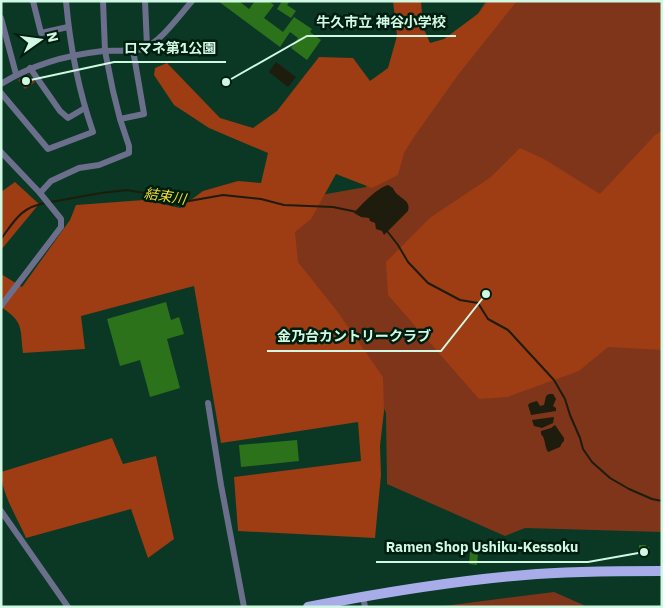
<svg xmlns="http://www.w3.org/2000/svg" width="663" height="608" font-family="'IBM Plex Sans','Noto Sans JP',sans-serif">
  <rect width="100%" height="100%" fill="#0a3824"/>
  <g fill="#7f3519">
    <path d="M486,1H662V532L525,528L505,536L387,484L386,413L356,348L263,240L298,199L366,187Z"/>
    <path d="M29,75L35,82L25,89L18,80Z"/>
    <path d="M554,592L588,607H436Z"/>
  </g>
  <g fill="#9e3c13">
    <path d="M393,1H421L423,27L430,43L444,39L479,13L488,1H517L458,75L416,134L404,153L398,175L372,188L336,174L311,219L295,232L298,262L337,311L383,377L384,411L380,446L381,475L375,538L238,531L234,477L361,461L358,422L221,443L194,286L81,316L85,349L23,353C20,328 24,322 1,307V274L22,287L70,220L76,205L144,200L180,208L203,191L238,181L261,183L268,153L209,128L174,105L154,75L155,68L167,63L220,118L253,128L277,111L319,57L353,58L370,81L388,68L397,36Z"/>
    <path d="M662,131V350L608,347L579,371L507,397L479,399L388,295L386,262L431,217L491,177L520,148L544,159L600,194L655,135Z"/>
    <path d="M15,182L39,204L1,250V192Z"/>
    <path d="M112,438L123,464L156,456L174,539L148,558L131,509L26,538C18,519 1,493 1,472Z"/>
  </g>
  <g fill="#1e1c0c">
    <path d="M276,62L296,77L288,87L269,72Z"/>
    <path d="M388,185L393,188C396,198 412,199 408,211L384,235L382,231L376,229L375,223L370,221L369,218L361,217L354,213C362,204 377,188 388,185Z"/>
    <path d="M549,394H553L556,399L553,406L556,408V411L531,415L528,405L530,403L537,401L540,406L544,405L546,396Z"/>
    <path d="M554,417L553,423L542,428L534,426L532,420Z"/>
    <path d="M555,425L564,438V441L562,443L560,447L548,452C544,446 546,439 541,434V431L551,428Z"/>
  </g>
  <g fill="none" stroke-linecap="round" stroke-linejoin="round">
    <g stroke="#1e1c0c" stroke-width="2">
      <path d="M51,202L101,193L127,190L189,201L223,195L261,199L284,205L333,207L357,212"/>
      <path d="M387,231L398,245L408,262L428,283L460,300L478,303L488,319L508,330L554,380L565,399L570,415L580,438L583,449L592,462L610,478L629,489L652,499L662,501"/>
      <path d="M1,239C15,220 21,207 46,203"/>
    </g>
  </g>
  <g fill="#2c721a">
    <path d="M218,1H239L249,9L255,1H269L274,5L264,18L275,26L283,32L294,17L312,29L310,32L321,40L307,60L291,48L298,38L290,32L280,47Z"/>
    <path d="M282,1H290L287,5L296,11L291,18L277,9Z"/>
    <path d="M166,302L171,320L179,317L184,334L167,339L180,388L150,397L140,360L120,366L107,319Z"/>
    <path d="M297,440L299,461L241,467L239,445Z"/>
    <path d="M639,545H646V547H649V556H639Z"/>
    <path d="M470,552L478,553L477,565L469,564Z"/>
  </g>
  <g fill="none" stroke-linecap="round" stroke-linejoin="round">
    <g stroke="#6b6f8c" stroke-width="6">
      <path d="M33,1L41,33L68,27"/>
      <path d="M145,1L147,46"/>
      <path d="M1,18L16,74"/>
      <path d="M30,68L60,111L68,118L85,108"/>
      <path d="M1,84C33,64 66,55 103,51C115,50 130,52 142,49C160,43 179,16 192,1"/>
      <path d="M1,93L48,149L93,132C78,89 70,46 66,1"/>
      <path d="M120,119L144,114L133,50"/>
      <path d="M1,152L40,193L61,219V227L1,306"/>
      <path d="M40,193L51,181L79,168L99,165L129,153V146L120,119L113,91L105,51L103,1"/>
      <path d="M208,403L221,485L244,607"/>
      <path d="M1,511L68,607"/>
      <path d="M363,596L365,607"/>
    </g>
    <path stroke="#a8ade9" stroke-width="10" d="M308,607C380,593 452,581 525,575C570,571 616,571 662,571"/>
  </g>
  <g text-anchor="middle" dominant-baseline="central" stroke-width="5" stroke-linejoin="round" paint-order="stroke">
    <g font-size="14" font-style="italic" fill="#f3da36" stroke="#001e0f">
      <text transform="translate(165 196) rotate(9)">結束川</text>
    </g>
  </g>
  <path fill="none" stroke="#d1f8e2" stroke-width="2" d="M226 82L307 36H456M26 81L114 62H226M486 294L441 351H267M644 552L588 562H376"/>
  <g fill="#d1f8e2" stroke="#001e0f" stroke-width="2">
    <circle cx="226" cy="82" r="5"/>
    <circle cx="26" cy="81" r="5"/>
    <circle cx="486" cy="294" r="5"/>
    <circle cx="644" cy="552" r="5"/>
  </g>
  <g font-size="14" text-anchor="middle" font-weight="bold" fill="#d1f8e2" stroke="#001e0f" stroke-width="5" stroke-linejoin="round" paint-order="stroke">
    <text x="381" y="27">牛久市立 神谷小学校</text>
    <text x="170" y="53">ロマネ第1公園</text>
    <text x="354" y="341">金乃台カントリークラブ</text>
    <text x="482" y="552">Ramen Shop Ushiku-Kessoku</text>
  </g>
  <rect width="663" height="608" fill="none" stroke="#d1f8e2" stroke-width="5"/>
  <g transform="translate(40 40) rotate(76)" stroke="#001e0f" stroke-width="4" paint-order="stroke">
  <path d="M0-4L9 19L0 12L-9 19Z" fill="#d1f8e2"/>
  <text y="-8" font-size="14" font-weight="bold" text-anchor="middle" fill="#d1f8e2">N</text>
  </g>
</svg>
